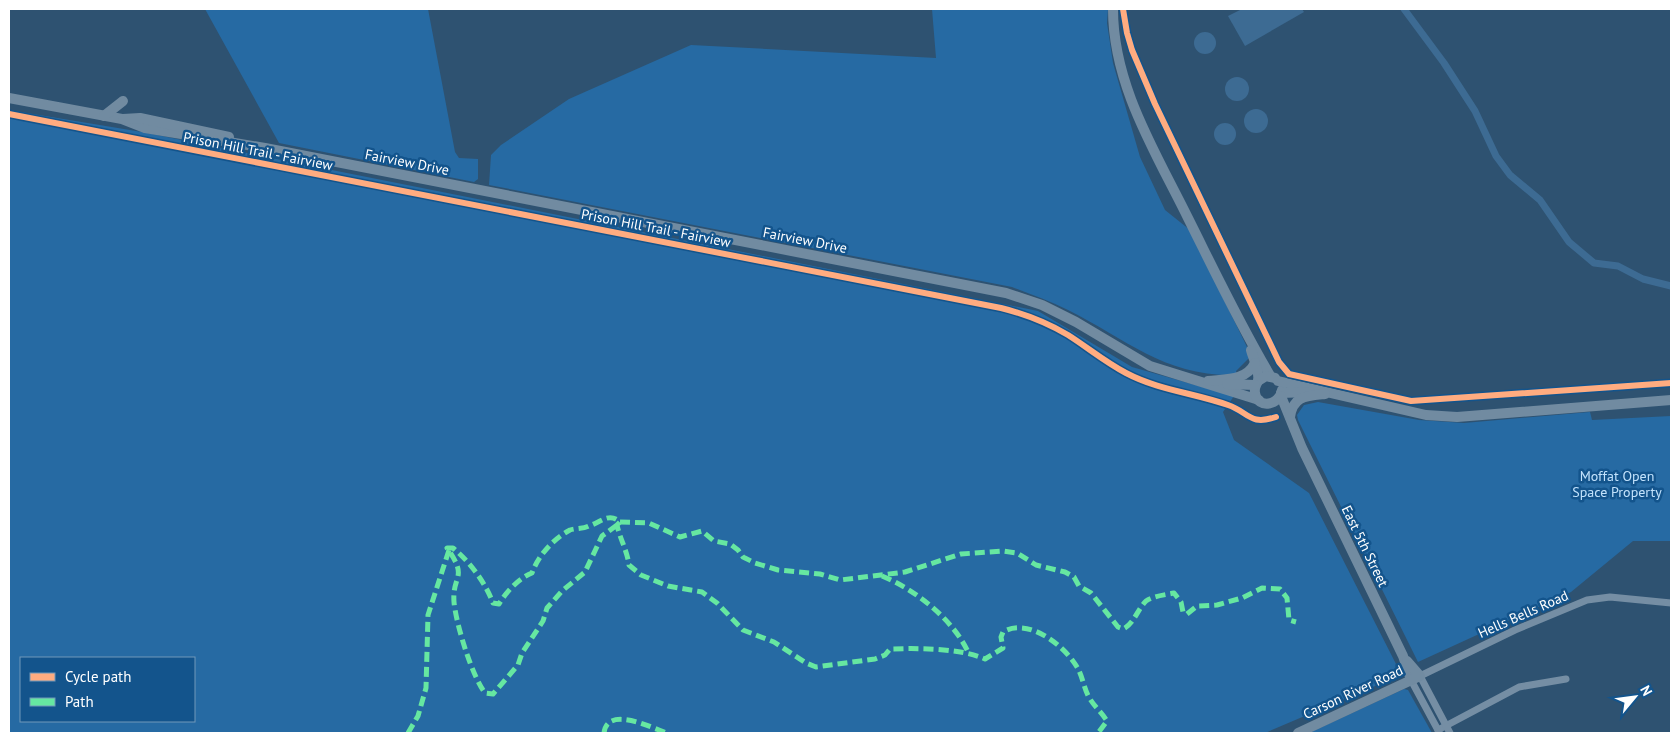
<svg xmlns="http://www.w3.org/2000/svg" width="1680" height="742" font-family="'PT Sans',sans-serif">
  <rect width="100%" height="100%" fill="#2e5271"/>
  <g fill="#266aa3" fill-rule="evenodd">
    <path d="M205,9H428L455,152L459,158L478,159V179L474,182L279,143Z"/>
    <path d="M932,9H1108L1107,23L1113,63L1140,157L1165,210L1190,230L1248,349L1249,358L1236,371L1237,375C1165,377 1128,340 1068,310C1050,301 1030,294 1012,287L489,185L491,155L501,145L569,99L691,45L936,58Z"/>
    <path d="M9,110L142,132L1038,311L1132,367L1234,396L1223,412L1234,440L1309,493L1396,664L1394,678L1265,733H9ZM21,658H194V721H21Z"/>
    <path d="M1318,402L1419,420L1464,423L1590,412L1592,420L1671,416V541H1633L1571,592L1418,662L1298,420L1297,415L1304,405Z"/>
    <path d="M1404,689L1408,690L1432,733H1309Z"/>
  </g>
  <g fill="#3d6b93">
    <path d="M1242,9H1302L1304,12L1245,46L1228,16Z"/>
    <circle cx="1205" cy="43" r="11"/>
    <circle cx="1237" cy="89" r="12"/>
    <circle cx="1256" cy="121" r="12"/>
    <circle cx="1225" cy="134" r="11"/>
  </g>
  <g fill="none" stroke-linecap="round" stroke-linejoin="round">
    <path stroke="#3d6b93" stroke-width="7" d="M1404,9L1444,63L1475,111L1496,156L1510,175L1540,200L1569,242L1594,263L1618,266L1643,279L1671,286"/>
    <g stroke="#758ea4" stroke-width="7">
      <path d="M1411,680L1439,732"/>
      <path d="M1438,730L1519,687L1566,679"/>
      <path d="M1450,733L1420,676L1515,630L1587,600L1610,597L1671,603"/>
    </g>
    <g stroke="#718ba1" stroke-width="10">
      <path d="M1113,9C1113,85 1155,151 1188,218C1215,272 1240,325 1271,377"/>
      <path d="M9,98L122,119L145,128L265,148L1006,293L1042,305L1076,322L1150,366L1259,400"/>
      <path d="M104,116L123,101"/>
      <path d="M123,119L140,118L229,137"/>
      <path d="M1251,350C1253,358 1260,372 1258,381C1256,386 1254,387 1255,393C1258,410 1280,405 1282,390"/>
      <path d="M1208,381C1226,379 1246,381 1255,363"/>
      <path d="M1258,381L1266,376L1275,378"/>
      <path d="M1278,381L1426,415L1457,417L1671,400"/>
      <path d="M1227,384L1255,385"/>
      <path d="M1281,393L1310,392"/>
      <path d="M1281,396L1302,448L1403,656L1411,680"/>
      <path d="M1290,417C1293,396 1306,396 1325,394"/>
      <path d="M1298,733L1420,676L1407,661"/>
    </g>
    <g stroke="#66e7a1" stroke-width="5" stroke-dasharray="10 5" stroke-linecap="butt">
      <path d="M620,522L649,523L680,537L702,531L714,541L730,544L738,550L743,557L755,563L778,570L820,574L840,580L905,572L961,554L1003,551L1017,553L1036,565L1065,572L1074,577L1079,586L1091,593L1118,627L1123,629C1134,624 1137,610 1146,601C1153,596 1165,595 1174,593L1181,602L1183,612L1187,614L1197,606L1217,605L1242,598L1262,588L1280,589L1287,598L1289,620L1296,622"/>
      <path d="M617,525L602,536L585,572L562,591L547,608L543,621L522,653L518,665L493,694L485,693C472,676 456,624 454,602C452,574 469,579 447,548H453C470,562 485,582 493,603L499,604C506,592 519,578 532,573C538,556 553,539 570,530C576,528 583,529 589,526C601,522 609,512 620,522L617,525C620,539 627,550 629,565L641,575L668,586L702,592L717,603L743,630L774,642L806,663L816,667L875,659L885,655L890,649C917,648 961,648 985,659L1003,648L1001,637L1003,632C1028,617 1064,645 1077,667C1083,677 1084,690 1090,699C1095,707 1102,713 1107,721L1098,733"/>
      <path d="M882,576C916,590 954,620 969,654"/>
      <path d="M408,733L418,716L426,688L428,615L449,550"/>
      <path d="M604,733C607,705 652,728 667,733"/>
    </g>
    <defs>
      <g id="cycleway">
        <path d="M1123,9L1127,33L1132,50L1155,104L1279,362L1289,374L1411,401L1671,383"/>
        <path d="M9,114L1001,308C1025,314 1046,322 1068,335C1087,347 1105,362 1126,373C1158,390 1194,393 1228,405C1249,412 1249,426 1276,417"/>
      </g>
    </defs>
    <use href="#cycleway" stroke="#13548c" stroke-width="9"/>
    <use href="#cycleway" stroke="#ffac80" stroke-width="6"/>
  </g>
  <g text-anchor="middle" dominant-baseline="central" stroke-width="5" stroke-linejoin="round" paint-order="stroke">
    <g font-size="14" fill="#fff" stroke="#13548c">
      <text transform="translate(258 151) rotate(11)">Prison Hill Trail - Fairview</text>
      <text transform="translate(407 162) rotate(11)">Fairview Drive</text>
      <text transform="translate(656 228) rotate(11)">Prison Hill Trail - Fairview</text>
      <text transform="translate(805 240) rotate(11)">Fairview Drive</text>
      <text transform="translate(1365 546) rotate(64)">East 5th Street</text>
      <text transform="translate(1523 614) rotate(-24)">Hells Bells Road</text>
      <text transform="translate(1353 692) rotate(-25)">Carson River Road</text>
    </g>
    <g font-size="14" fill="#c2e2fc" stroke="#13548c">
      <text x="1617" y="476">Moffat Open<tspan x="1617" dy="16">Space Property</tspan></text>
    </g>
  </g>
  <rect width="1680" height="742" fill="none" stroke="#ffffff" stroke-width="20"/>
  <rect x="20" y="657" width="175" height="65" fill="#13548c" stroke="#7198ba"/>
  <rect x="30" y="673" width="25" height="8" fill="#ffac80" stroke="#7198ba"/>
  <text x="65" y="682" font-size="15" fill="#ffffff">Cycle path</text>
  <rect x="30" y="698" width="25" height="8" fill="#66e7a1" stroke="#7198ba"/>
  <text x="65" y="707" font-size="15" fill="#ffffff">Path</text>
  <g transform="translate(1635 697) rotate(61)" stroke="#13548c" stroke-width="4" paint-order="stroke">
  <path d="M0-4L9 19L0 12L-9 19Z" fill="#ffffff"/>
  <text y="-8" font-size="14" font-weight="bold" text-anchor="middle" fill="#ffffff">N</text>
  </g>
</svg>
